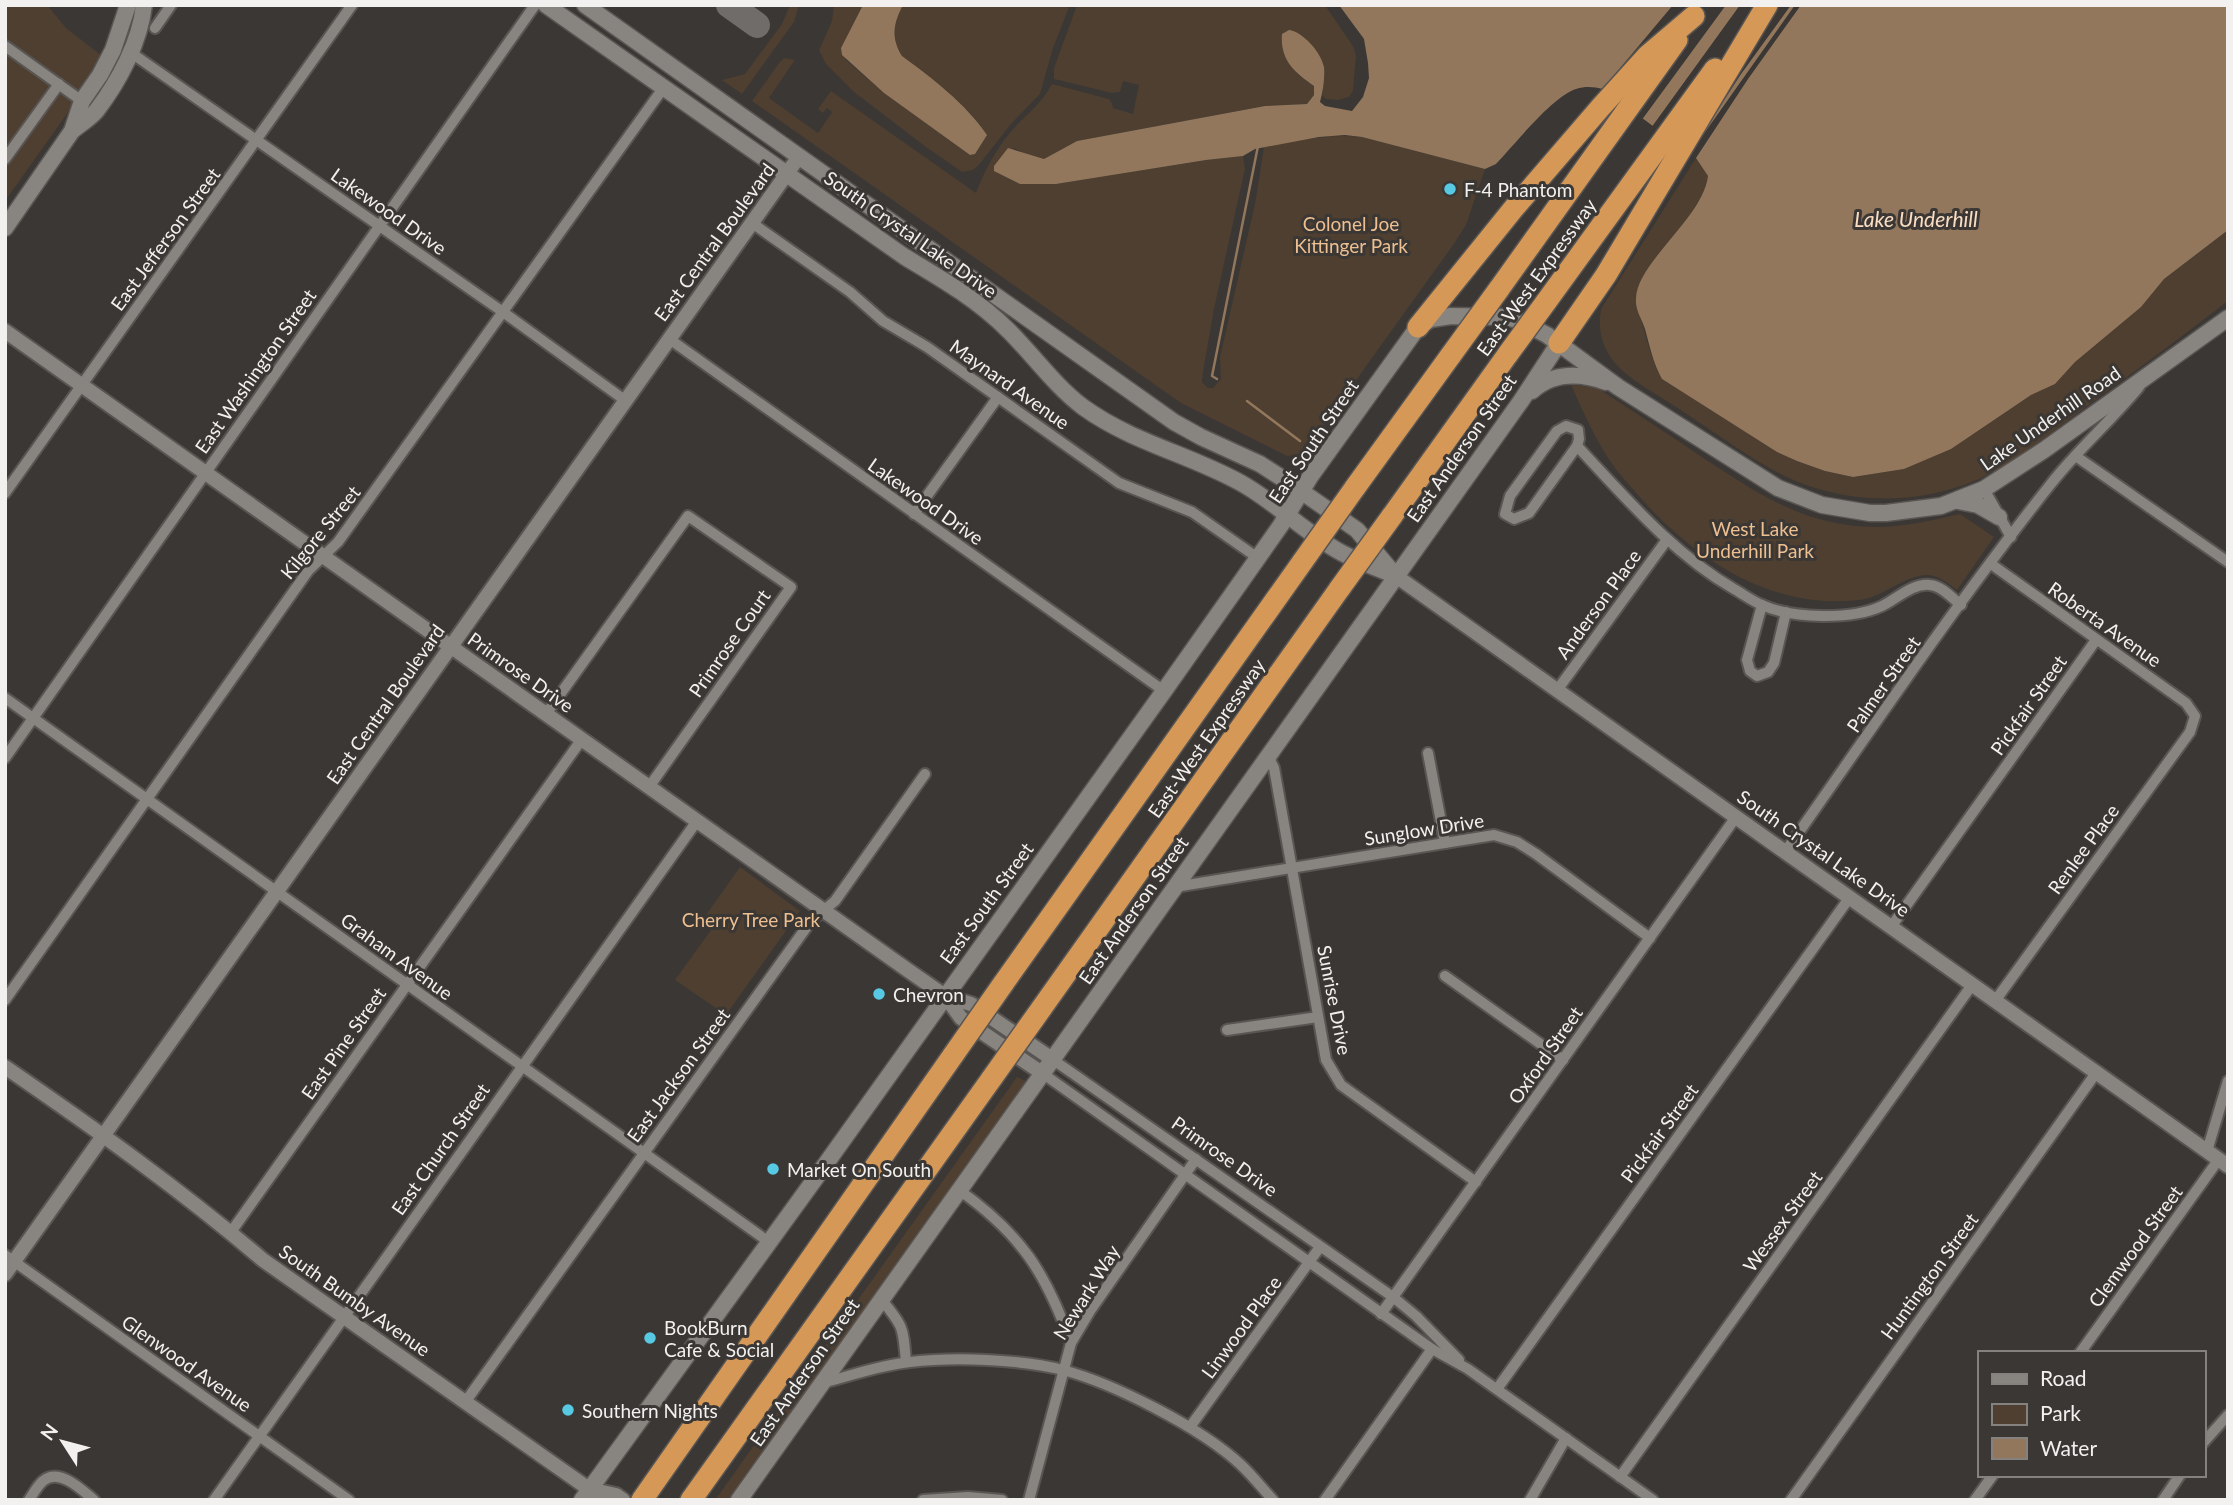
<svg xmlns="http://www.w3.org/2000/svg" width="2233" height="1505" font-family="Lato,sans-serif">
  <rect width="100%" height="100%" fill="#3a3734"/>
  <g fill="#4e3f30">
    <path d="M5,5H47L66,28L106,59L5,201Z"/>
    <path d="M790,5H799L794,22L742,94L722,80L745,74L782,24Z"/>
    <path d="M834,5H863L841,48L846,60L884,93L970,155L981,126L969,112L902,56C891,38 893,24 903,5H1070L1053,48L1040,94L1011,124L978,166L973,170L962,172L926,147L854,92L826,64L819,50L832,21Z"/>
    <path d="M1077,5H1325L1353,46L1356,55L1353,91L1349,97L1338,100L1326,99L1322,95L1323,89L1296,73L1314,86V95L1307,104L1265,106L1077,141L1044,159L1025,154L1014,148L1010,179L1020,184H1056L1206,160L1243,156L1245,169L1214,309L1203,372L1202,382L1208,388H1213L1221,379L1220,357L1255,204L1264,147C1297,141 1329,133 1362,137L1485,169L1466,225L1451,248L1303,454L1287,456L1181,403L752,101L779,63L784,58L795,60L769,98L818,133L832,112L827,108L823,113L818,109L831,91L976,193C985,169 998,145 1016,126C1031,110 1040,105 1052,84L1109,99L1112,103L1113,108L1133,114L1139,85L1123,81L1120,92L1112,93L1054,79V68Z"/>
    <path d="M1696,158L1708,176L1707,187L1636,306C1646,330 1649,357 1662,379L1777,452L1797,461L1825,471L1853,477L1904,469L1951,449L2031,395L2055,384L2075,362L2141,307L2164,279L2228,230V301C2180,338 2132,374 2083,409C2048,434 2012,465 1972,482C1918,503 1861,504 1806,485C1767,472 1715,432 1679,409C1639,382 1592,365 1601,309Z"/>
    <path d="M1571,385L1596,387C1630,409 1665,432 1699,455C1757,493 1803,526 1875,527C1904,527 1933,520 1960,514L1994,537L1957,590C1949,584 1939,576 1929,575C1905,574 1883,598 1859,600C1770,610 1694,559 1637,494C1628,483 1618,473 1610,461C1594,437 1583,411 1571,385Z"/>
    <path d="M740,867L800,911L726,1015L675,980L716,923L706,915Z"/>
    <path d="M1017,1077L1028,1082L732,1500H715Z"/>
  </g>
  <g fill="#92775d">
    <path d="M863,5H903C893,24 891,38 902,56C932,78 966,104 987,135L975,154L970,155L884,93L842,55L841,48Z"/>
    <path d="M1339,5H2228V230L2164,279L2141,307L2075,362L2055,384L2031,395L1951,449L1904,469L1853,477L1825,471L1797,461L1777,452L1662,379C1653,363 1650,347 1645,329C1642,319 1635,310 1636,299C1636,263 1703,218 1708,176L1696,158L1603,89C1594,87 1586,86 1576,89C1552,97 1515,144 1496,164L1485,169L1362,137L1345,135L1319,137L1255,149L1243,156L1206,160L1056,184H1020L994,171V166L1008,148L1044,159L1077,141L1265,106L1307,104L1314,95V86C1294,72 1280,60 1282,34L1289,30C1303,32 1321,52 1324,67C1325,78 1323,91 1320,102L1325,106L1352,111L1363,97L1369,78L1368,63L1364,39Z"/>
  </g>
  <g fill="#3a3734">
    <path d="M1673,5H1726L1641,121L1600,92Z"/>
    <path d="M1740,5H1791L1741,74L1688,156L1651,128Z"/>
    <path d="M1795,5H1801L1748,79L1694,161L1689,157L1703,135Z"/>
  </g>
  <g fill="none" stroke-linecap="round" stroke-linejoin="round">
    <g stroke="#92775d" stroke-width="2.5">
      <path d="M1217,379L1212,376L1258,146"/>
      <path d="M1247,401L1300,441"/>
    </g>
    <path stroke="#706c6a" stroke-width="26" d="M729,5L757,25"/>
    <defs>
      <g id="minor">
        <path d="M155,28L171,5"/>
        <path d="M5,46L82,101"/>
        <path d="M130,52L503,312L626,401"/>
        <path d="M5,159L59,84"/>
        <path d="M752,223L850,292L883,321L927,347L1119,483L1192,512L1258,558"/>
        <path d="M668,338L1164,691"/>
        <path d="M1566,426L1578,430L1579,439L1577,446L1529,513L1514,519L1505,514L1510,496L1557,431Z"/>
        <path d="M1577,446C1626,498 1672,553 1734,589C1743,594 1752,601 1762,605C1793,619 1852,620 1882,606C1897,599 1912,583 1930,585C1942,586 1952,598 1961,605"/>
        <path d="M2077,457L2228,562"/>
        <path d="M1984,489L2011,537"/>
        <path d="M5,493L352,5"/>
        <path d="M914,514L998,397"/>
        <path d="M1991,564L2186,703L2195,716L2190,732L1995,1001"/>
        <path d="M1762,605L1747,660L1750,671L1757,676L1768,672L1774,663L1786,612"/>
        <path d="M1558,689L1666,541"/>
        <path d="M5,698L769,1242"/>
        <path d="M546,714L688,516L791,587L649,787"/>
        <path d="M1428,753L1445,843"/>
        <path d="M1268,756L1274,768L1326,1060L1341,1085L1476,1182"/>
        <path d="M5,758L535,5"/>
        <path d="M1785,852C1872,729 1956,603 2050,485C2077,450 2111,421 2139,387"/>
        <path d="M1175,887L1494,835L1517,842L1536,854L1650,938"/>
        <path d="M1891,927L2096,640"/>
        <path d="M1445,976L1563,1060"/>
        <path d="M5,1000L308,571L338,542L664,87"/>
        <path d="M1227,1030L1318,1017"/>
        <path d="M1052,1059L1393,1297L1416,1316L1459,1360"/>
        <path d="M1042,1073L1432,1349L1468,1369L1653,1500"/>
        <path d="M2207,1151L2228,1081"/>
        <path d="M959,1190C1021,1234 1046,1273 1071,1343"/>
        <path d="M231,1232L582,739"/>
        <path d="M5,1255L349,1500"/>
        <path d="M881,1299C904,1327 903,1327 906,1362"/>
        <path d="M1381,1314L1736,817"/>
        <path d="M2080,1353L2219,1159"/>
        <path d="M822,1383C850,1376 880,1365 910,1362C954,1357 1019,1359 1063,1370C1115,1384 1201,1428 1240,1464C1252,1475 1262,1488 1273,1500"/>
        <path d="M1497,1389L1850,897"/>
        <path d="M466,1401L811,921L835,901L925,774"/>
        <path d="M1190,1427L1320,1247"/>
        <path d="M2203,1443L2228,1415"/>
        <path d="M1620,1477L1972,985"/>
        <path d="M29,1500C33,1494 38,1485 43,1481C59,1467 82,1490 94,1500"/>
        <path d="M214,1500L697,821"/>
        <path d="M923,1500L968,1497L1002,1500"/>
        <path d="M1029,1500L1071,1343L1090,1311L1196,1159"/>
        <path d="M1325,1500L1432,1349"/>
        <path d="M1530,1500L1566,1438"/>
        <path d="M1791,1500L2096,1073"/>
        <path d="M1975,1500L1993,1475"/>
        <path d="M2163,1500L2180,1475"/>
      </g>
      <g id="tertiary">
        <path d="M5,331L909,971L945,996L971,1004L1052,1059"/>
        <path d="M1396,576L2228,1166"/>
        <path d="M945,996L961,1018L1042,1073"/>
        <path d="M5,1067C94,1128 181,1190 263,1260L589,1489L598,1500"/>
        <path d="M5,1274L798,158"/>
        <path d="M589,1489L616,1495L623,1500"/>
      </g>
      <g id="secondary">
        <path d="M546,5L905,257C942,279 978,300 1009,331C1034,356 1055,386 1083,407C1133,443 1189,454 1241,483C1277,503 1306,534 1342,553C1359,562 1378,568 1396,576"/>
        <path d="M585,5L1174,422L1201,437L1260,464L1285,480L1357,530L1394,574"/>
        <path d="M72,131C80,124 91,118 97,110C119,81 140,42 144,5"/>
        <path d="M5,228L72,131L82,101L100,75L113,50L128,5"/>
        <path d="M1532,391C1553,372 1581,373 1606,382"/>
        <path d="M1958,501L1978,505L1999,517"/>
        <path d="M582,1500L815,1179L1164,691L1281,525L1310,477L1418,327L1431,319L1451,316L1504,317L1518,320L1547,335L1618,387L1778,488L1822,505L1870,513H1886L1941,506L1984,489L2044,450L2228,318"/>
        <path d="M739,1500L1521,401L1559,343"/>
      </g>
      <g id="motorway">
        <path d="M1499,289L1677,40"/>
        <path d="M1546,302L1715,69"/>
        <path d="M1418,327L1514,208L1600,108L1647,56L1694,16"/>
        <path d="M1559,343L1606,275L1767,5"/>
        <path d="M1354,489L1451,355"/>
        <path d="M1392,516L1508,354"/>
        <path d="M1003,984L1303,561"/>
        <path d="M1041,1009L1340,588"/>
        <path d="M642,1500L954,1054"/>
        <path d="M691,1500L992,1078"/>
      </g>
    </defs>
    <use href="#minor" stroke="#585552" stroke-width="14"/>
    <use href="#tertiary" stroke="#585552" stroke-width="18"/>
    <use href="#secondary" stroke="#585552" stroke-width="19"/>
    <use href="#motorway" stroke="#585552" stroke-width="24"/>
    <use href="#minor" stroke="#888480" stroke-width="10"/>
    <use href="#tertiary" stroke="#888480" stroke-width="14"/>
    <use href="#secondary" stroke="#888480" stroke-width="16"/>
    <use href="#motorway" stroke="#d69857" stroke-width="21"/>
    <defs>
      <g id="motorway-bridge">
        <path d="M1508,354L1546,302"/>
        <path d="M1451,355L1499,289"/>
        <path d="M1303,561L1354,489"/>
        <path d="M1340,588L1392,516"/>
        <path d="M954,1054L1003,984"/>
        <path d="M992,1078L1041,1009"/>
      </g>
    </defs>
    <use href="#motorway-bridge" stroke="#585552" stroke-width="24" stroke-linecap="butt"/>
    <use href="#motorway-bridge" stroke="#d69857" stroke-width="21"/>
  </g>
  <g fill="#58c9e3" stroke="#3a3734" stroke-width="2.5">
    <circle cx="1450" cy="189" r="7"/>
    <circle cx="879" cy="994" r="7"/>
    <circle cx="773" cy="1169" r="7"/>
    <circle cx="650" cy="1338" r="7"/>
    <circle cx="568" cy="1410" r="7"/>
  </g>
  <g text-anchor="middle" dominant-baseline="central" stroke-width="6" stroke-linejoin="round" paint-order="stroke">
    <g font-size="19" fill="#f3f1ef" stroke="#3a3734" text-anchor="start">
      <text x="1464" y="189">F-4 Phantom</text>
      <text x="893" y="994">Chevron</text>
      <text x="787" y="1169">Market On South</text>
      <text x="664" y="1327">BookBurn<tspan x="664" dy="22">Cafe &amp; Social</tspan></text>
      <text x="582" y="1410">Southern Nights</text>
    </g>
    <g font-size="19" fill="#f3f1ef" stroke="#3a3734">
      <text transform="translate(389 211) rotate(35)">Lakewood Drive</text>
      <text transform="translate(911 234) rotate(35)">South Crystal Lake Drive</text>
      <text transform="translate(165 239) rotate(-54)">East Jefferson Street</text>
      <text transform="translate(714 242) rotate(-54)">East Central Boulevard</text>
      <text transform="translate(1536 277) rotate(-54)">East-West Expressway</text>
      <text transform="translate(255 371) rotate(-55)">East Washington Street</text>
      <text transform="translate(1010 384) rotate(35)">Maynard Avenue</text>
      <text transform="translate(2050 418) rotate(-35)">Lake Underhill Road</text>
      <text transform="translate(1313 441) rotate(-56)">East South Street</text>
      <text transform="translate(1461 448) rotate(-55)">East Anderson Street</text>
      <text transform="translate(926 501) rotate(35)">Lakewood Drive</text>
      <text transform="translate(320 532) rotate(-51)">Kilgore Street</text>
      <text transform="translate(1598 604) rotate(-54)">Anderson Place</text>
      <text transform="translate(2105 624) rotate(35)">Roberta Avenue</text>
      <text transform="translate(729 643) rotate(-55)">Primrose Court</text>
      <text transform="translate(521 672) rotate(35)">Primrose Drive</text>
      <text transform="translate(1883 684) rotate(-55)">Palmer Street</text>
      <text transform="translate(385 704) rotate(-55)">East Central Boulevard</text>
      <text transform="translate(2028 705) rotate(-55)">Pickfair Street</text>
      <text transform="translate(1206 738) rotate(-55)">East-West Expressway</text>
      <text transform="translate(1424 829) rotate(-9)">Sunglow Drive</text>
      <text transform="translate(2083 849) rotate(-54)">Renlee Place</text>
      <text transform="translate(1824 853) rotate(35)">South Crystal Lake Drive</text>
      <text transform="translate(986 903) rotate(-54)">East South Street</text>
      <text transform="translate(1133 910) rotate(-55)">East Anderson Street</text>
      <text transform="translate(397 956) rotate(36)">Graham Avenue</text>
      <text transform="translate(1335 1000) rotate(79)">Sunrise Drive</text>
      <text transform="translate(343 1043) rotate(-55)">East Pine Street</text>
      <text transform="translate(1545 1055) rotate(-55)">Oxford Street</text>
      <text transform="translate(678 1075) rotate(-54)">East Jackson Street</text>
      <text transform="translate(1659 1133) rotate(-54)">Pickfair Street</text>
      <text transform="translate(440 1149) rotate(-55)">East Church Street</text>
      <text transform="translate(1225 1156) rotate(35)">Primrose Drive</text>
      <text transform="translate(1782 1221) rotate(-54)">Wessex Street</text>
      <text transform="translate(2135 1246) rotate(-54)">Clemwood Street</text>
      <text transform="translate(1929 1276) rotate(-54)">Huntington Street</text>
      <text transform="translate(1086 1292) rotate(-58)">Newark Way</text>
      <text transform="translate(355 1300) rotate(35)">South Bumby Avenue</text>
      <text transform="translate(1241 1327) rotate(-54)">Linwood Place</text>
      <text transform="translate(187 1363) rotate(35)">Glenwood Avenue</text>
      <text transform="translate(804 1372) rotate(-55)">East Anderson Street</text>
    </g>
    <g font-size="19" fill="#edbf91" stroke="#3a3734">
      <text x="1351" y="223">Colonel Joe<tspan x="1351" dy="22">Kittinger Park</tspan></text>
      <text x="1755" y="528">West Lake<tspan x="1755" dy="22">Underhill Park</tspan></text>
      <text x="751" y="919">Cherry Tree Park</text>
    </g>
    <g font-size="21" font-style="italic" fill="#f9dcc1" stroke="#3a3734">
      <text x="1916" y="218">Lake Underhill</text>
    </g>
  </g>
  <rect width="2233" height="1505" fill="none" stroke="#f3f1ef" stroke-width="14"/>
  <rect x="1978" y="1351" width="228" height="126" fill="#3a3734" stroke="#84817f" stroke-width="2"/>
  <rect x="1992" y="1374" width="35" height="10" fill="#888480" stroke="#84817f" stroke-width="2"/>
  <text x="2040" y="1386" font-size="21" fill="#f3f1ef">Road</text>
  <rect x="1992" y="1404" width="35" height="21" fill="#4e3f30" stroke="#84817f" stroke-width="2"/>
  <text x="2040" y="1421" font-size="21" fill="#f3f1ef">Park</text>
  <rect x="1992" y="1438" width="35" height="21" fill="#92775d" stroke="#84817f" stroke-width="2"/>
  <text x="2040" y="1456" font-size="21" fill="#f3f1ef">Water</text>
  <g transform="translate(63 1442) rotate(306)" stroke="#3a3734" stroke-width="5" paint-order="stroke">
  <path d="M0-5L12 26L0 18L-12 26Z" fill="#f3f1ef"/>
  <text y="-10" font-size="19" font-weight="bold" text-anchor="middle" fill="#f3f1ef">N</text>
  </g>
</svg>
